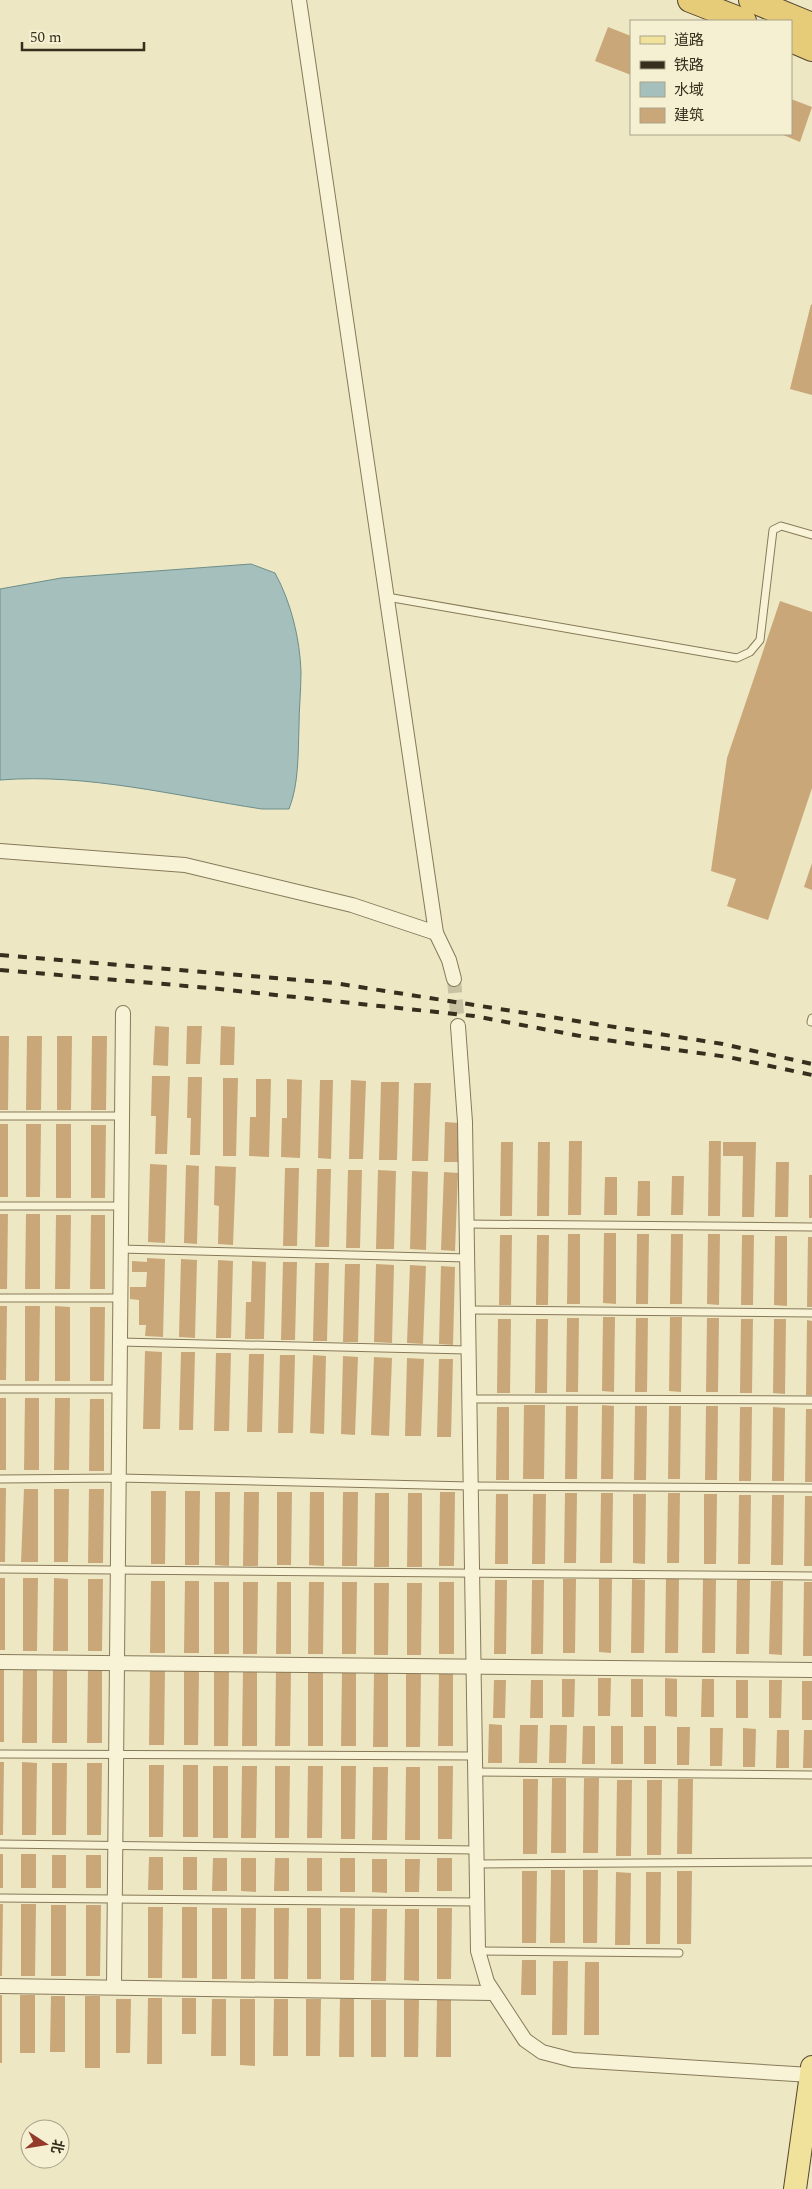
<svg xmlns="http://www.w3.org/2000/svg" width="812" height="2189" font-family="Spectral,'Noto Sans SC',serif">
  <rect width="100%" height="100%" fill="#ede7c3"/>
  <path fill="#a5c0bc" stroke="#6c8e8b" d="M251,564L275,573C291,602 300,639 301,672C301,690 299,708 299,726C298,753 299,784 289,809H262C176,796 87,773 0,780V589L61,578Z"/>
  <g fill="#caa779">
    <path d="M608,27L631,36V75L595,61Z"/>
    <path d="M791,99L812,107L800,142L781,134H791Z"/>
    <path d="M811,304L812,305V395L790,389Z"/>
    <path d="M780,601L812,612V788L768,920L727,906L736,879L711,871L727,758Z"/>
    <path d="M812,863V890L804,887Z"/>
    <path d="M155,1026L169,1027L168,1066L153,1065Z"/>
    <path d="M187,1026H202L200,1064H186Z"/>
    <path d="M221,1026L235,1027L234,1065H220Z"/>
    <path d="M0,1036H9L8,1110H0Z"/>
    <path d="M27,1036H42L41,1110H26Z"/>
    <path d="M57,1036H72L71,1110H57Z"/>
    <path d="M92,1036H107L106,1110H91Z"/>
    <path d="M152,1076H170L167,1154H155L156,1116H151Z"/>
    <path d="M188,1077H202L200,1155H190L191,1118H187Z"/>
    <path d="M223,1078H238L236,1156H223Z"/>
    <path d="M256,1079H271L269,1157L249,1156L250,1117H256Z"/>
    <path d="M287,1079L302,1080L300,1158L281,1157L282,1118H287Z"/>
    <path d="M320,1080H333L331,1159L318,1158Z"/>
    <path d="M351,1080L366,1081L363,1159H349Z"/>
    <path d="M381,1082H399L397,1160H379Z"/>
    <path d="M414,1083H431L428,1161H412Z"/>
    <path d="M445,1122L459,1123L458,1162H444Z"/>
    <rect x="0" y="1124" width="8" height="73"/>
    <path d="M26,1124H41L40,1197H26Z"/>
    <rect x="56" y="1124" width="15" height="74"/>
    <path d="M91,1125H106L105,1198H91Z"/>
    <path d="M569,1141H582L581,1215H568Z"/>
    <path d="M709,1141H721L720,1216H708Z"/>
    <path d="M501,1142H513L512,1216H500Z"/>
    <path d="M538,1142H550L549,1216H537Z"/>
    <path d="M723,1142H756L754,1217H742L743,1156H723Z"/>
    <path d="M776,1162H789L788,1217H775Z"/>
    <path d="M150,1164L167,1165L165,1243L148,1242Z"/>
    <path d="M186,1165L199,1166L197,1244L184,1243Z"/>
    <path d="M215,1166L236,1167L233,1245L218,1244L219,1206L214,1205Z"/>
    <path d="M285,1168H299L297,1246H283Z"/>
    <path d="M317,1169H331L329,1247H315Z"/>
    <path d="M348,1170H362L360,1248H346Z"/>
    <path d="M378,1170L396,1171L394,1249H376Z"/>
    <path d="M412,1171L428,1172L426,1250L410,1249Z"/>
    <path d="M444,1172L458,1173L455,1251L441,1250Z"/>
    <rect x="809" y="1175" width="3" height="43"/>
    <path d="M672,1176H684L683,1215H671Z"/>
    <path d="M605,1177H617V1215H604Z"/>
    <path d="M638,1181H650V1216H637Z"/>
    <path d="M0,1214H8L7,1289H0Z"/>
    <path d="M26,1214H40V1289H25Z"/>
    <path d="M56,1215H71L70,1289H55Z"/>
    <path d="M91,1215H105V1289H90Z"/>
    <path d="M604,1233H616V1304L603,1303Z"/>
    <path d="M568,1234H580V1304H567Z"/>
    <path d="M637,1234H649L648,1304H636Z"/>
    <path d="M671,1234H683L682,1304H670Z"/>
    <path d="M708,1234H720L719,1305L707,1304Z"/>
    <path d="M500,1235H512L511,1305H499Z"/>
    <path d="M537,1235H549L548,1305H536Z"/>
    <path d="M742,1235H754L753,1305H741Z"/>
    <path d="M775,1236H787V1306L774,1305Z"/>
    <path d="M808,1237H812V1307H807Z"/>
    <path d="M147,1258L165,1259L163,1337L145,1336L146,1325H139V1300L130,1299V1287H146L147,1272H132V1261L147,1262Z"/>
    <path d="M181,1259L197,1260L195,1338L179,1337Z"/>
    <path d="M218,1260L233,1261L231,1338H216Z"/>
    <path d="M252,1261L266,1262L264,1339H245L246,1302H251Z"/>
    <path d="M283,1262H297L295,1340H281Z"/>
    <path d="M315,1263H329L327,1341H313Z"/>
    <path d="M345,1264H360L358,1342H343Z"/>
    <path d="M376,1264L394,1265L392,1343L374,1342Z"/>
    <path d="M410,1265L426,1266L423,1344L407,1343Z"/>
    <path d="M441,1266L455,1267L453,1345L439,1344Z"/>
    <path d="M0,1306H7L6,1380H0Z"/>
    <path d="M25,1306H40L39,1381H25Z"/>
    <path d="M55,1306L70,1307V1381H55Z"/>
    <path d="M90,1307H105L104,1381H90Z"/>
    <path d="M603,1317H615L614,1392L602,1391Z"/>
    <path d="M670,1317H682L681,1392L669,1391Z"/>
    <path d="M567,1318H579L578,1392H566Z"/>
    <path d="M636,1318H648L647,1392H635Z"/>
    <path d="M707,1318H719L718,1392H706Z"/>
    <path d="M498,1319H511L510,1393H497Z"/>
    <path d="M536,1319H548L547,1393H535Z"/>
    <path d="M741,1319H753L752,1393H740Z"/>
    <path d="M774,1319H786L785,1394L773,1393Z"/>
    <path d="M807,1320L812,1321V1395H806Z"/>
    <path d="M145,1351L162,1352L160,1429H143Z"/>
    <path d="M181,1352H195L193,1430H179Z"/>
    <path d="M216,1353H231L229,1431H214Z"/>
    <path d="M249,1354H264L262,1432H247Z"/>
    <path d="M280,1355H295L293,1433H278Z"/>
    <path d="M313,1355L326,1356L324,1434L310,1433Z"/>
    <path d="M343,1356L358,1357L355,1435L341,1434Z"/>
    <path d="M374,1357L392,1358L389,1436L371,1435Z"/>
    <path d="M407,1358L424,1359L421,1436H405Z"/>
    <path d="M439,1359H453L451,1437H437Z"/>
    <rect x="0" y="1398" width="6" height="72"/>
    <path d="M25,1398H39V1470H24Z"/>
    <path d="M55,1398H70L69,1470H54Z"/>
    <path d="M90,1399H104V1471H89Z"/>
    <path d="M524,1405H545L544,1479H523Z"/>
    <path d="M602,1405L614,1406L613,1479H601Z"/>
    <path d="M566,1406H578L577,1479H565Z"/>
    <path d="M635,1406H647L646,1480H634Z"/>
    <path d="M669,1406H681L680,1479H668Z"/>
    <path d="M706,1406H718L717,1480H705Z"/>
    <path d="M497,1407H509V1480H496Z"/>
    <path d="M740,1407H752L751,1481H739Z"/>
    <path d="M773,1407L785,1408L784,1481H772Z"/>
    <path d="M806,1409H812V1482H805Z"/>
    <path d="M0,1488H6L5,1562H0Z"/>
    <path d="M24,1489H38V1562H21Z"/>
    <path d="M54,1489H69L68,1562H54Z"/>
    <path d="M89,1489H104L103,1563H88Z"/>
    <path d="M151,1491H166L165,1564H151Z"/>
    <path d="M185,1491H200L199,1565H185Z"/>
    <path d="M215,1492H230L229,1566L215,1565Z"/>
    <path d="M244,1492H259L258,1566H243Z"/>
    <path d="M277,1492H292L291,1565H277Z"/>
    <path d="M310,1492H324V1566L309,1565Z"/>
    <path d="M343,1492H358L357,1566H342Z"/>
    <path d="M440,1492H455L454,1566H439Z"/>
    <path d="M375,1493H389V1567H374Z"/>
    <path d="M408,1493H422V1567H407Z"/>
    <path d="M565,1493H577L576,1563H564Z"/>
    <path d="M601,1493H613L612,1563H600Z"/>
    <path d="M668,1493H680L679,1563H667Z"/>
    <path d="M496,1494H508V1564H495Z"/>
    <path d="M533,1494H546L545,1564H532Z"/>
    <path d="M633,1494H646L645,1564L633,1563Z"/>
    <path d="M704,1494H717L716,1564H704Z"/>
    <path d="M739,1495H751L750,1564H738Z"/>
    <path d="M772,1495H784L783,1565H771Z"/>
    <path d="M805,1496H812V1566H804Z"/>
    <rect x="0" y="1578" width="5" height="72"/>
    <path d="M23,1578H38L37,1651H23Z"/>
    <path d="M54,1578L68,1579V1651H53Z"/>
    <path d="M88,1579H103L102,1651H88Z"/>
    <path d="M563,1579H576L575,1653H563Z"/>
    <path d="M599,1579H612L611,1653L599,1652Z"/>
    <path d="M632,1579L645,1580L644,1653H631Z"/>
    <path d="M666,1579H679L678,1653H665Z"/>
    <path d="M703,1579L716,1580L715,1653H702Z"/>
    <path d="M495,1580H507L506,1654H494Z"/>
    <path d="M532,1580H544L543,1654H531Z"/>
    <path d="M737,1580H750L749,1654H736Z"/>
    <path d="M151,1581H165V1653H150Z"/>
    <path d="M185,1581H199V1653H184Z"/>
    <path d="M771,1581H783L782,1655L769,1654Z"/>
    <rect x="214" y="1582" width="15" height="72"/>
    <path d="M243,1582H258L257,1654H243Z"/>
    <path d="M277,1582H291V1654H276Z"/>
    <path d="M309,1582H324L323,1654H308Z"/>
    <path d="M342,1582H357L356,1654H342Z"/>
    <rect x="439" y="1582" width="15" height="72"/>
    <path d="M804,1582H812V1656H803Z"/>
    <path d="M374,1583H389L388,1655H374Z"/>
    <path d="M407,1583H422L421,1655H407Z"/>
    <rect x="0" y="1667" width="4" height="75"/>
    <path d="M23,1667H37V1743H22Z"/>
    <path d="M53,1667H67V1743H52Z"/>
    <path d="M88,1668H102V1743H87Z"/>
    <path d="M150,1669L165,1670L164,1745H149Z"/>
    <path d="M184,1670H199L198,1745H184Z"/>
    <path d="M276,1670L291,1671L290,1746H275Z"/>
    <path d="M214,1671H229L228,1746H214Z"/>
    <path d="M243,1671H257V1746H242Z"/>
    <rect x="308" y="1671" width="15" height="75"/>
    <path d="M342,1671H356V1746H341Z"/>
    <path d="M439,1671H453V1746H438Z"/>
    <path d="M374,1672H388V1747H373Z"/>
    <path d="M406,1672H421L420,1747H406Z"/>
    <path d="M598,1678H611L610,1716H598Z"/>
    <path d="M665,1678L677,1679V1717L665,1716Z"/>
    <path d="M562,1679H575L574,1717H562Z"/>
    <rect x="631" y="1679" width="12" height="38"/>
    <path d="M702,1679H714V1717H701Z"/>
    <path d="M494,1680H506L505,1718H493Z"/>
    <path d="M531,1680H543V1718H530Z"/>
    <rect x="736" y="1680" width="12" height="38"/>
    <path d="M769,1680H782L781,1718H769Z"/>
    <rect x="802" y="1681" width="10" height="39"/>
    <path d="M489,1724L502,1725V1763H488Z"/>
    <path d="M520,1725H538L537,1763H519Z"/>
    <path d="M550,1725H567L566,1763H549Z"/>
    <path d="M583,1726H595V1764H582Z"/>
    <rect x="611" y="1726" width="12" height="38"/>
    <rect x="644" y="1726" width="12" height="38"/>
    <path d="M677,1727H690L689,1765H677Z"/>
    <path d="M710,1728H723L722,1766H710Z"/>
    <path d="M743,1728L756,1729L755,1767H743Z"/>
    <path d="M777,1730H789V1768H776Z"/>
    <path d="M804,1730H812V1768H803Z"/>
    <path d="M0,1762H4L3,1835H0Z"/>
    <path d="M22,1762L37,1763L36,1835H22Z"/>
    <path d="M52,1763H67L66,1835H52Z"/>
    <path d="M87,1763H102L101,1835H87Z"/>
    <path d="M149,1765H164L163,1837H149Z"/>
    <rect x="183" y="1765" width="15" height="72"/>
    <rect x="213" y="1766" width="15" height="72"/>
    <path d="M242,1766H257L256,1838H241Z"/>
    <path d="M275,1766H290L289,1838H275Z"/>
    <path d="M308,1766H323L322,1838H307Z"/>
    <path d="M341,1766H356L355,1839H341Z"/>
    <path d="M438,1766H453L452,1839H438Z"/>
    <path d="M373,1767H388L387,1840H372Z"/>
    <path d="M406,1767H420V1840H405Z"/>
    <path d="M552,1778H566V1853H551Z"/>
    <path d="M584,1778H599L598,1853H583Z"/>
    <path d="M523,1779H538L537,1854H523Z"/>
    <path d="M678,1779H693L692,1854H677Z"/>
    <path d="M617,1780H632L631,1856H616Z"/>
    <path d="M647,1780H662L661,1855H647Z"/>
    <rect x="0" y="1854" width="3" height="34"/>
    <rect x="21" y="1854" width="15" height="34"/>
    <rect x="52" y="1855" width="14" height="33"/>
    <rect x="86" y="1855" width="15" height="33"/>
    <path d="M149,1857H163V1890H148Z"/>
    <rect x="183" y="1857" width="14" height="33"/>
    <path d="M213,1858H227V1891H212Z"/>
    <path d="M241,1858H256V1892L241,1891Z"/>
    <path d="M275,1858H289V1891H274Z"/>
    <rect x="307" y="1858" width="15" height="33"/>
    <rect x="340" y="1858" width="15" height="34"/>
    <rect x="437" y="1858" width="15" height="33"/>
    <path d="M372,1859H387V1893L372,1892Z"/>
    <path d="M405,1859H420L419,1892H405Z"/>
    <path d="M551,1870H565V1943H550Z"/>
    <path d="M583,1870H598L597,1943H583Z"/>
    <path d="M522,1871H537L536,1943H522Z"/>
    <path d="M677,1871H692L691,1944H677Z"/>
    <path d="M616,1872L631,1873L630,1945H615Z"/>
    <path d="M646,1872H661L660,1944H646Z"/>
    <path d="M0,1904H3L2,1976H0Z"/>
    <path d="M21,1904H36L35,1976H21Z"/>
    <rect x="51" y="1905" width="15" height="71"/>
    <path d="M86,1905H101L100,1976H86Z"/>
    <path d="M148,1907H163L162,1978H148Z"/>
    <rect x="182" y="1907" width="15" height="71"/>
    <rect x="212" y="1908" width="15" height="71"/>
    <path d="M241,1908H256L255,1979H241Z"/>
    <path d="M274,1908H289L288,1979H274Z"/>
    <rect x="307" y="1908" width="14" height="71"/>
    <path d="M340,1908H355L354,1980H340Z"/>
    <path d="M437,1908H452L451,1979H437Z"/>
    <path d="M372,1909H387L386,1981H371Z"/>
    <path d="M405,1909H419V1981L404,1980Z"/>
    <path d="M522,1960H536V1995H521Z"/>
    <path d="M553,1961H568L567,2035H552Z"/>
    <path d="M585,1962H599V2035H584Z"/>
    <rect x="0" y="1995" width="2" height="68"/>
    <rect x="20" y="1995" width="15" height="58"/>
    <path d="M51,1996H65V2052H50Z"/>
    <rect x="85" y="1996" width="15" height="72"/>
    <path d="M148,1998H162V2064H147Z"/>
    <rect x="182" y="1998" width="14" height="36"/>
    <path d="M116,1999H131L130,2053H116Z"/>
    <path d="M212,1999H226V2056H211Z"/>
    <path d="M240,1999H255V2066L240,2065Z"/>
    <path d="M274,1999H288V2056H273Z"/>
    <path d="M306,1999H321L320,2056H306Z"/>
    <path d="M340,1999H354V2057H339Z"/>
    <path d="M437,1999H451V2057H436Z"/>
    <rect x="371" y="2000" width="15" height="57"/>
    <path d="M404,2000H419L418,2057H404Z"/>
  </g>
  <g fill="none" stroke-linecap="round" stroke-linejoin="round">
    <path stroke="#c9c2a2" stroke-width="14" stroke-dasharray="14 7" stroke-linecap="butt" d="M454,979L458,1026"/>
    <defs>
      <g id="service">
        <path d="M387,597L737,658L750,652L760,640L773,530L781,526L812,535"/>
        <path d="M811,1022L812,1018"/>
        <path d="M0,1116H122"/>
        <path d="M0,1206H121"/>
        <path d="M466,1224L812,1227"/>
        <path d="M120,1249L467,1258"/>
        <path d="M0,1298H120"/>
        <path d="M467,1310L812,1313"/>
        <path d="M120,1342L467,1350"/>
        <path d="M0,1389H119"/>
        <path d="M468,1399L812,1400"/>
        <path d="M0,1479L119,1478L470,1486L812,1488"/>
        <path d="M0,1569L812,1576"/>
        <path d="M0,1754L474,1756"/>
        <path d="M475,1772L812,1775"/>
        <path d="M0,1844L476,1850"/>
        <path d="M476,1864L812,1862"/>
        <path d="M0,1898L477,1902"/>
        <path d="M478,1951L679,1953"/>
      </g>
      <g id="minor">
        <path d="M0,851L185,865L352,905L436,933L299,0"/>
        <path d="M436,933L449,960L454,979"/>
        <path d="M458,1026L465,1122L478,1951L487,1982L525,2040L542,2052L573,2060L811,2075"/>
        <path d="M0,1662L812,1670"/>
        <path d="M0,1986L493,1993"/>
        <path d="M114,1986L123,1013"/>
      </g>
      <path id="primary" d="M795,2189L812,2067"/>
      <g id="trunk">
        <path d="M690,0L744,21"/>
        <path d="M751,0L812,25"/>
        <path d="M791,40L812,49"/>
      </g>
    </defs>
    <use href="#service" stroke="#87795a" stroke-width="9"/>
    <use href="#minor" stroke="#87795a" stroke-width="16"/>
    <use href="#primary" stroke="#55462e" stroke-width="24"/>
    <use href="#trunk" stroke="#55462e" stroke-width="26"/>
    <use href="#service" stroke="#f8f3d6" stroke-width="7"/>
    <use href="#minor" stroke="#f8f3d6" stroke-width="14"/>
    <use href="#primary" stroke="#f0e29b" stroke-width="22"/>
    <use href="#trunk" stroke="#e6cb78" stroke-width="24"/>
    <g stroke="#372e1e" stroke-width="4" stroke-dasharray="9 9" stroke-linecap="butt">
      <path d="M0,955L334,983L723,1044L812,1064"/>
      <path d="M0,970L210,988L474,1016L591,1038L728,1057L812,1075"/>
    </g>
  </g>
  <rect x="630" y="20" width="162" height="115" fill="#f5f0d2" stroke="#a9a28a"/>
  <rect x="640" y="36" width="25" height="8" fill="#f0e29b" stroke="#a9a28a"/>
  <text x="674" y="45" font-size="15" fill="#372e1e">道路</text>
  <rect x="640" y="61" width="25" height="8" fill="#372e1e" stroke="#a9a28a"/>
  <text x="674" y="70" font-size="15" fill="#372e1e">铁路</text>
  <rect x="640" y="82" width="25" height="15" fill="#a5c0bc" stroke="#a9a28a"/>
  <text x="674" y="95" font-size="15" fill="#372e1e">水域</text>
  <rect x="640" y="108" width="25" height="15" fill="#caa779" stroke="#a9a28a"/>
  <text x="674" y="120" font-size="15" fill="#372e1e">建筑</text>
  <g transform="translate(45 2144) rotate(102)"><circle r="24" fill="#f5f0d2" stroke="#a9a28a"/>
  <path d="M0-4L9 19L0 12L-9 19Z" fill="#943b2b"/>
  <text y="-8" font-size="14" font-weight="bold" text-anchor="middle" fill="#372e1e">北</text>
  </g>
  <path d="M22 42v8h122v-8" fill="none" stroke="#372e1e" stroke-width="2.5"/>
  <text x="30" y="42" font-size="15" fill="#372e1e" stroke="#f5f0d2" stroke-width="4" paint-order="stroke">50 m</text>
</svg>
